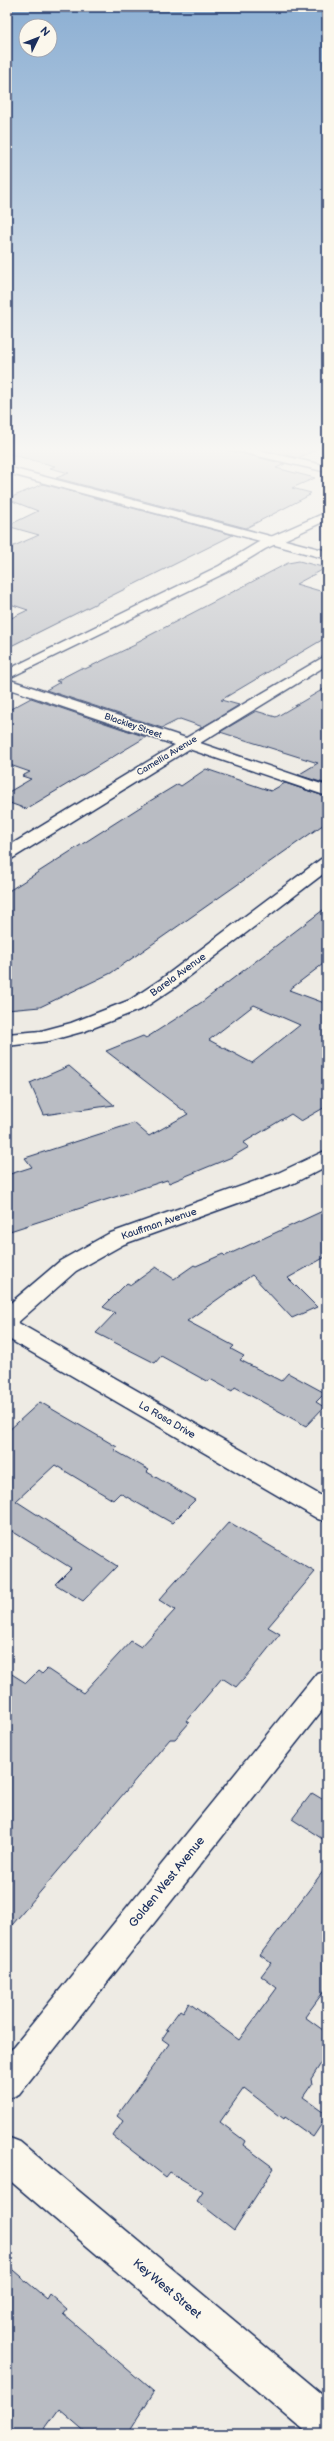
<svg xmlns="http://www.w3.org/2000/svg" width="334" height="2441" font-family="'Balsamiq Sans',sans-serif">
  <rect width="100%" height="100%" fill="#eeebe4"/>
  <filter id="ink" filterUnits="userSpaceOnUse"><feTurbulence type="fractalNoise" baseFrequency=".025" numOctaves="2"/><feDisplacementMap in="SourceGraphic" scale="8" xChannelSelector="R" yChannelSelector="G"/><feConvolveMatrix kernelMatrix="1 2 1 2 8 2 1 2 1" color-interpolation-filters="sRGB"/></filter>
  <g filter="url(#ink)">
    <g fill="#b9bcc3" stroke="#1b2f5e" fill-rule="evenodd">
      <path d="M10,447H226L228,450L285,464L276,468L315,478L292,488L311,493L308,495H310L246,528L56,478L69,473L50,468L55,466L9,454Z"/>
      <path d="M250,447H322L298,458Z"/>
      <path d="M43,484L233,535L7,648V620L28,610L7,603V549L39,535L7,526L38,511L7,499Z"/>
      <path d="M299,561L326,568L296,584L327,593V637L221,700L239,705L203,727L180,719L162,728L46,690L60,682L56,681L81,668L85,669L137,644L135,643L288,563Z"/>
      <path d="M327,687V784L298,775L318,763L220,732L256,711L276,717Z"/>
      <path d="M31,698L146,737L26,809L7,802V793L31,779L22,776L30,772L7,764V711Z"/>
      <path d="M206,769L271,791L285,783L327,797V822L111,973L40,1007L7,1010V892L145,804L178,784L181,786Z"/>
      <path d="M327,907V961L289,990L327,1004V1106L301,1121L291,1114L243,1143L249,1147L232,1157L169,1183L167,1180L7,1232V1175L32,1167L25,1158L134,1123L149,1136L188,1114L106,1051L143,1036L146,1038L202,1002ZM254,1005L300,1025L252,1063L209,1040Z"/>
      <path d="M69,1066L114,1105L44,1115L30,1083Z"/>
      <path d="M327,1209V1256L288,1278L317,1307L292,1318L252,1275L187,1321L234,1346L231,1349L244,1356L240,1360L281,1381L288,1373L325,1393L316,1402L324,1407L306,1426L235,1387L232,1391L210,1379L208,1382L161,1356L155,1363L96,1333L115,1313L103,1307L127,1283L131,1285L156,1267L174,1279L194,1265L196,1266L223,1254L225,1256Z"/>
      <path d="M40,1402L117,1447L114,1450L149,1470L147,1472L195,1500L172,1523L120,1493L113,1500L55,1465L16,1501L117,1566L83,1601L55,1584L71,1568L7,1528V1432Z"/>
      <path d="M229,1522L315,1572L268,1627L280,1634L251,1670L236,1687L222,1678L186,1721L189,1723L175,1739H170L7,1931V1671L26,1683L38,1671L42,1674L47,1669L83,1693L131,1641L141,1647L175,1610L159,1600Z"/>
      <path d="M312,1793L327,1802V1842L292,1819Z"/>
      <path d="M327,1866V1987L305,2017L327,2033V2054L311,2079L312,2084L303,2097L327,2114V2116L313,2137L285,2117L284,2119L244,2088L220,2122L245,2141L243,2145L274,2168L234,2230L197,2201L203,2192L170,2172L166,2177L113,2136L123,2121L117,2116L169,2044L162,2039L168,2030L166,2029L180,2010L183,2012L189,2003L239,2040L277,1988L261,1976L271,1963L260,1955Z"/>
      <path d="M7,2265L47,2299L50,2294L67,2309L63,2314L154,2392L127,2434H88L59,2409L41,2434H7Z"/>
    </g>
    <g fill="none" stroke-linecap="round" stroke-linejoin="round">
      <defs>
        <g id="minor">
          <path d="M227,447H245L327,466V472L228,449Z"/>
          <path d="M327,655V665L200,743L327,786V796L189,749L13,858L7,859V847L175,745L7,688V679L186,738Z"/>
          <path d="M327,858V871L174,988L144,1008L85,1031L49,1041L7,1046V1034L41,1031L71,1023L130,1000L160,980L321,859Z"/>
          <path d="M327,1150V1166L294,1183L124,1244L76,1271L15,1325L7,1327V1306L60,1261L108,1234L278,1173Z"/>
          <path d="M327,1670V1704L19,2094L7,2099V2055L317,1673Z"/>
          <path d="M7,2137L20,2142L327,2398V2434H308L7,2178Z"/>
        </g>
        <g id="tertiary">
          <path d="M7,467L327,551V559L7,473Z"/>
          <path d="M7,1319L15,1321L327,1499V1522L318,1519L7,1338Z"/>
        </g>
        <path id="secondary" d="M327,512V520L265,549L227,572L7,679V670L219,566L257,543Z"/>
      </defs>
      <use href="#minor" stroke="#1b2f5e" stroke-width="3"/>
      <use href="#tertiary" stroke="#1b2f5e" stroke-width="3"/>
      <use href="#secondary" stroke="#1b2f5e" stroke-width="3"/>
      <use href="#minor" fill="#fbf7ec" fill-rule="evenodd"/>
      <use href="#tertiary" fill="#fbf7ec" fill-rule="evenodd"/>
      <use href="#secondary" fill="#fbf7ec" fill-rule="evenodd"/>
    </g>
  </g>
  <linearGradient id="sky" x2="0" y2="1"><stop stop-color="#8cafd3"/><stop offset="0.57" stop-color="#f7f6f3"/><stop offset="1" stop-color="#f7f6f3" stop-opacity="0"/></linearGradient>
  <rect width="334" height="788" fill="url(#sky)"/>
  <g text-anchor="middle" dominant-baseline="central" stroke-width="3" stroke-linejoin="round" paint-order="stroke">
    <g font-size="9" fill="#1b2f5e" stroke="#fbf7ec">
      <text transform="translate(133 726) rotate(19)">Blackley Street</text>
      <text transform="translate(167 756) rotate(-31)">Camellia Avenue</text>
    </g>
    <g font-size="10" fill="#1b2f5e" stroke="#fbf7ec">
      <text transform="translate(178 975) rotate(-36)">Barela Avenue</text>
      <text transform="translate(159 1224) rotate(-19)">Kauffman Avenue</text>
      <text transform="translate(167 1420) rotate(30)">La Rosa Drive</text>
    </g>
    <g font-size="12" fill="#1b2f5e" stroke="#fbf7ec">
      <text transform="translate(167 1882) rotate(-51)">Golden West Avenue</text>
      <text transform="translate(167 2289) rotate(40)">Key West Street</text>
    </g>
  </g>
  <rect width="334" height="2441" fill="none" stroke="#fbf7ec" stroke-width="24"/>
  <rect x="12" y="12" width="310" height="2417" fill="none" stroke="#1b2f5e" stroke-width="1.5" filter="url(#ink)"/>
  <g transform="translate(38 38) rotate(47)"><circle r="19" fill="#fbf7ec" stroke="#a1a7b3"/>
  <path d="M0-3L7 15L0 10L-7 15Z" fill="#1b2f5e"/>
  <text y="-6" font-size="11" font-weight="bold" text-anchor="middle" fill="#1b2f5e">N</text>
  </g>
</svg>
